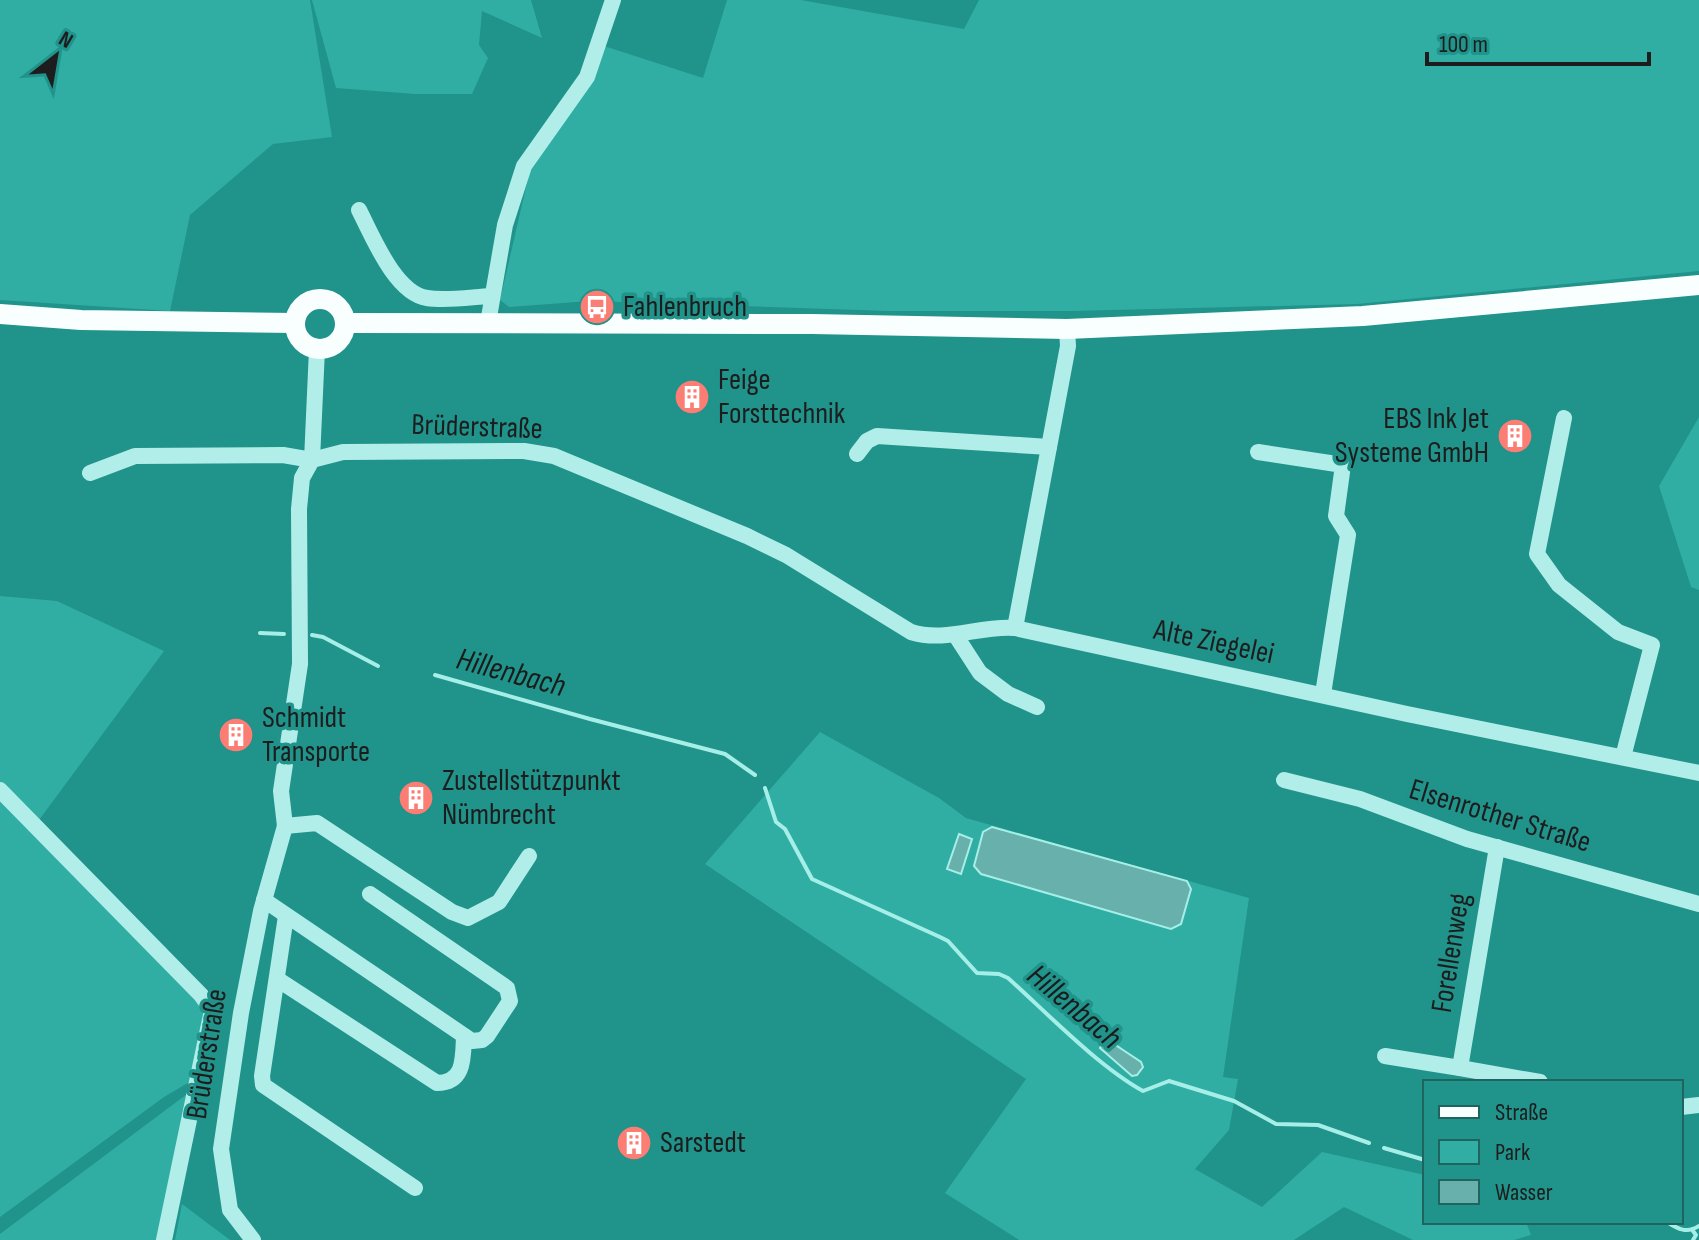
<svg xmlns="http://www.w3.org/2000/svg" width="1699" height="1240" font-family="'Sofia Sans Condensed',sans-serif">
  <rect width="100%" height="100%" fill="#20938b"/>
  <g fill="#30aea3">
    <path d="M0,0H310L332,137L273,144L190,215L170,311L0,300Z"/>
    <path d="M312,0H531L542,38L482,11L479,45L488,58L472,94H415L336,88Z"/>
    <path d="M727,0H801L964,29L979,0H1699V271L1357,304L1072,311H888L590,301L509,307L500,300L530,170L604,46L703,78Z"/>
    <path d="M1699,417V590L1691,587L1659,486Z"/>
    <path d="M0,596L57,601L164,651L39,820L0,783Z"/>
    <path d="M820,732L939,798L966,818L1249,898L1223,1077L1238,1079L1229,1130L1195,1169L1262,1207L1322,1152L1425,1175V1222H1526L1531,1235L1514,1240H1413L1344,1207L1294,1240H1019L945,1193L1026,1079L705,864Z"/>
    <path d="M0,790L212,1010L198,1077L164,1097L0,1217Z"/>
    <path d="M187,1094L158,1240H0V1234Z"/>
    <path d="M182,1204L230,1240H175Z"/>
  </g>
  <g fill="#67b0ab" stroke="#a6efe8" stroke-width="2">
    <path d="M992,827L1187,881L1191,889L1181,924L1171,929L981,874L974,866L983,832Z"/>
    <path d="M959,834L972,839L961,874L947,869Z"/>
    <path d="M1105,1038L1141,1062L1143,1067L1137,1075L1132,1076L1100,1048Z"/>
  </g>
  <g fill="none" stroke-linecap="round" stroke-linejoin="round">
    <g stroke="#a6efe8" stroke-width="4">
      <path d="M260,633L284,634"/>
      <path d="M312,635L323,637L378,666"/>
      <path d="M435,675L590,719L725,754L755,775"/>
      <path d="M765,788L776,822L785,829L812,879L940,937L948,941L977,973L999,974L1008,978C1047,1013 1098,1066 1143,1091L1169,1081L1234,1101L1276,1124L1318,1125L1369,1143"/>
      <path d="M1384,1148L1425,1160"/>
      <path d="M1667,1222C1678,1229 1687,1234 1699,1226"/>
      <path d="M1693,1240L1696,1235L1693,1231"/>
    </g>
    <g stroke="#b2eee9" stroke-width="16">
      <path d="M359,210C373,237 395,293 427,298C447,301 471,297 491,296"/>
      <path d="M488,323L505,225L524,166L587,77L613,0"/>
      <path d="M1564,418L1537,554L1559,585L1618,632L1652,645L1623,757"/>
      <path d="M1258,452L1343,465L1336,516L1348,535L1323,694"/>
      <path d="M857,454L867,441L877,436L1049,447"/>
      <path d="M90,473L135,456L283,455L312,460L317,349"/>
      <path d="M1015,628L1068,346L1067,329"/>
      <path d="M956,636L980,673L1008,694L1037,707"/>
      <path d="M1284,780L1360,799L1467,839L1699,904"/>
      <path d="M0,790L201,995L212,1010L164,1240"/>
      <path d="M1497,847L1460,1068L1540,1082"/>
      <path d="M529,856L499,902L468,918L452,912L317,823L285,826L281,791L300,664L299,509L302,478L312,460L343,452L524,451L554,456L747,536L786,555L911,632C946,643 980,625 1015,628L1407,714L1699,773"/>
      <path d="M264,900L472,1041L482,1040L487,1036L510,1001L507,988L370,894"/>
      <path d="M286,916L262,1076L263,1085L415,1188"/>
      <path d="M277,979L437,1083C465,1083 463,1057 464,1036"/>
      <path d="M1385,1056L1460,1068"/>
      <path d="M1681,1107L1699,1105"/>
      <path d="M253,1240L230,1210L221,1149L241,1013L261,911L285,826"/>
    </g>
    <g stroke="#f9ffff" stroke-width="20">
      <circle cx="320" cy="324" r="25"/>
      <path d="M0,314L81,320L295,323"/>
      <path d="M345,323L812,324L1067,329L1363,316L1699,285"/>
    </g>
  </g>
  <defs>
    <symbol id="bus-disc" viewBox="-11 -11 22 22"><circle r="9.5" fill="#fb7d73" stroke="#20938b"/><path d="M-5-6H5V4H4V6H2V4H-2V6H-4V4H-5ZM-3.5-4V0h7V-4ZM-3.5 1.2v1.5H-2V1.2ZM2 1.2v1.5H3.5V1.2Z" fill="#fff"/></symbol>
    <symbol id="building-disc" viewBox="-11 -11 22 22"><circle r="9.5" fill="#fb7d73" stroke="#20938b"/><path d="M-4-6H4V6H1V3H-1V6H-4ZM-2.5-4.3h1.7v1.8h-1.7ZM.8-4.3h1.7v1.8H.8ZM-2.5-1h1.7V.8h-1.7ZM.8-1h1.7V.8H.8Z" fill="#fff"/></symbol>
  </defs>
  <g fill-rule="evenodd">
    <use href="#bus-disc" x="577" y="287" width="40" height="40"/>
    <use href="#building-disc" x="672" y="377" width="40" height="40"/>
    <use href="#building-disc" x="1495" y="416" width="40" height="40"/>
    <use href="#building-disc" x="216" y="715" width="40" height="40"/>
    <use href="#building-disc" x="396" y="778" width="40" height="40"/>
    <use href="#building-disc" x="614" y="1123" width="40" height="40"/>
  </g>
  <g text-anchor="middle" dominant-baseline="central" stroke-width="7" stroke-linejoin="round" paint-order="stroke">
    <g font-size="30" fill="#1d1d1d" stroke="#20938b" text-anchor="start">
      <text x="623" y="307">Fahlenbruch</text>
      <text x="718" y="380">Feige<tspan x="718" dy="34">Forsttechnik</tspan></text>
      <text x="1489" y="419" text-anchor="end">EBS Ink Jet<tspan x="1489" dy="34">Systeme GmbH</tspan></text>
      <text x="262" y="718">Schmidt<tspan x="262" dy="34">Transporte</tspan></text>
      <text x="442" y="781">Zustellstützpunkt<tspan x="442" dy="34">Nümbrecht</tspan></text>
      <text x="660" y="1143">Sarstedt</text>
    </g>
    <g font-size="30" fill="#1d1d1d" stroke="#20938b">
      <text transform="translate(477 427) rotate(2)">Brüderstraße</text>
      <text transform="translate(1214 642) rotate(12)">Alte Ziegelei</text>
      <text transform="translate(1500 816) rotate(17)">Elsenrother Straße</text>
      <text transform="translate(1451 953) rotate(-81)">Forellenweg</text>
      <text transform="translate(207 1054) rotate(-81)">Brüderstraße</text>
    </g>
    <g font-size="32" font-style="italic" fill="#1a1c1c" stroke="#20938b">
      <text transform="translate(511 673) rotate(15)">Hillenbach</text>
      <text transform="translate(1074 1007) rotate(40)">Hillenbach</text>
    </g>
  </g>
  <rect x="1423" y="1080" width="260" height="144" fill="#20938b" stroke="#1f645f" stroke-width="2"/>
  <rect x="1439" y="1106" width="40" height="12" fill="#f9ffff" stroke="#1f645f" stroke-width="2"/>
  <text x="1495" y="1120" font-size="24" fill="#1d1d1d">Straße</text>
  <rect x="1439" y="1140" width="40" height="24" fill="#30aea3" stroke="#1f645f" stroke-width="2"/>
  <text x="1495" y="1160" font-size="24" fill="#1d1d1d">Park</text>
  <rect x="1439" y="1180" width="40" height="24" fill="#67b0ab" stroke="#1f645f" stroke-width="2"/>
  <text x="1495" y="1200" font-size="24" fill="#1d1d1d">Wasser</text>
  <g transform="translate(56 56) rotate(31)" stroke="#20938b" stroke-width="6" paint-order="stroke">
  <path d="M0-6L14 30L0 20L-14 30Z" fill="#1d1d1d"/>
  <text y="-12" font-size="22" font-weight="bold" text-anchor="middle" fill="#1d1d1d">N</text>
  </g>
  <path d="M1427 52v12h222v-12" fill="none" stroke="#1d1d1d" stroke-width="4"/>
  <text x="1439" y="52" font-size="24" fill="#1d1d1d" stroke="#20938b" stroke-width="6" paint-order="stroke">100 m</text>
</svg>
